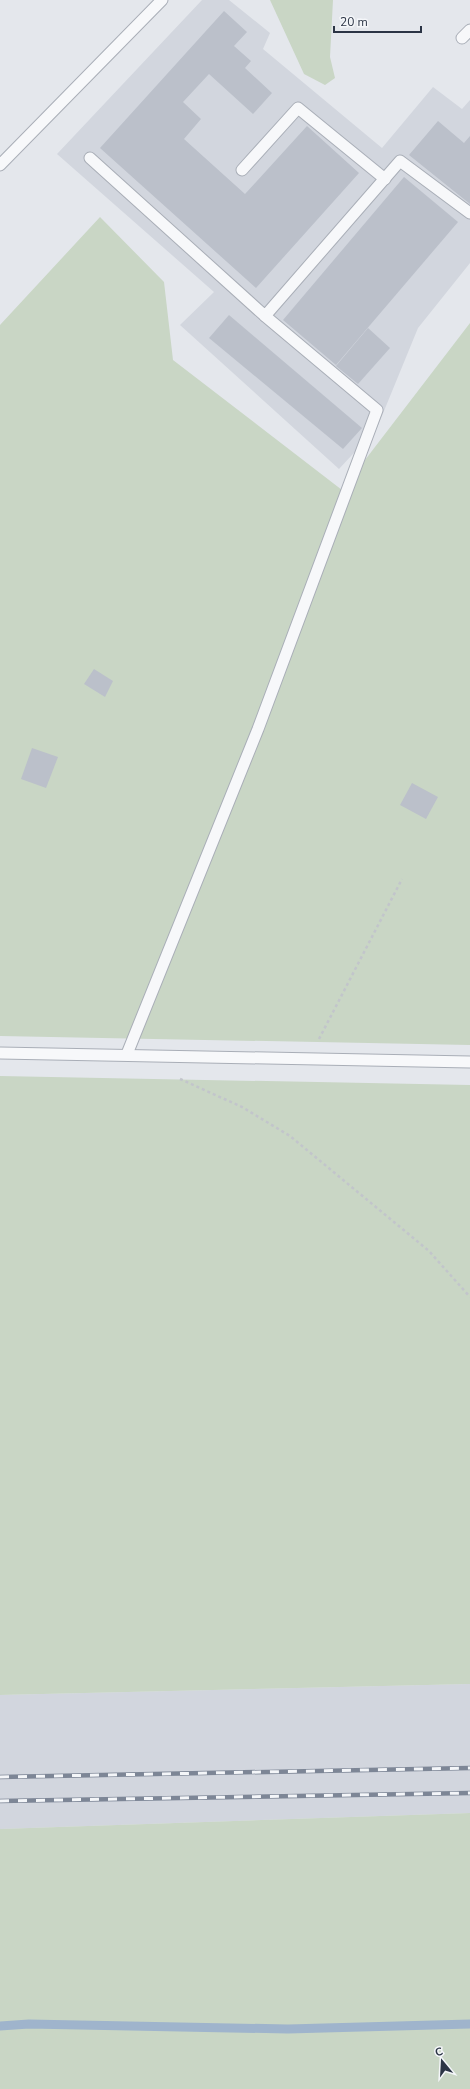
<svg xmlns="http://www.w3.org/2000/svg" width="470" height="2089" font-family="'Nunito Sans',sans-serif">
  <rect width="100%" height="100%" fill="#e4e7ec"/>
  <g fill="#d2d6de">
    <path d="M202,0H229L270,33L263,49L382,148L433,87L462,109L470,100V263L418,328L377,428L339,469L180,325L214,292L57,154Z"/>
    <path d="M470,1684V1813L0,1829V1695Z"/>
  </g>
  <g fill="#c9d6c5">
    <path d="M270,0H333L330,57L335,78L325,85L304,74Z"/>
    <path d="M100,217L164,282L173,360L342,490L470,323V1045L0,1036V325Z"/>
    <path d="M0,1076L470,1085V1684L0,1695Z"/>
    <path d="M470,1813V2089H0V1829Z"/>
  </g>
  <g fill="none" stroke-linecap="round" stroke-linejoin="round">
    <path stroke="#9fb4cc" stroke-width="9" d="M0,2026L29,2024L288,2029L470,2024"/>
  </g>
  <g fill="#bbc0ca">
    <path d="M224,11L247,32L234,46L251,61L245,68L272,93L253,114L209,74L183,102L201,119L184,139L245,194L307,126L359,173L256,288L100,148Z"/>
    <path d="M438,121L464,143L470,136V204L409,155Z"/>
    <path d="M404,177L458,222L336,365L283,320Z"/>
    <path d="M229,315L362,428L343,449L209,338Z"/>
    <path d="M368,328L390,348L358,384L336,366Z"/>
    <path d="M94,669L113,681L105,697L84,684Z"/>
    <path d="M32,748L58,757L46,788L21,779Z"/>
    <path d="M412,783L438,797L426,819L400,805Z"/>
  </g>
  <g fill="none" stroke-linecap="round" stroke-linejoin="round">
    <defs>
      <g id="lane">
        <path d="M462,38L470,30"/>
        <path d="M90,158L265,316L400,161L470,213"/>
        <path d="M0,165L162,0"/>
        <path d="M242,170L298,108L385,179"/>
        <path d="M0,1053L470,1062"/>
        <path d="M127,1054L258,729L377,410L265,316"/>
      </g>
    </defs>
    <use href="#lane" stroke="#a9aeb7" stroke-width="13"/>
    <g stroke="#c2c5cb" stroke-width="2.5" stroke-dasharray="3 3" stroke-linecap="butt">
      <path d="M319,1039L402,879"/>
      <path d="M180,1079L242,1107L290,1136L429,1251L470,1297"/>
    </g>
    <use href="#lane" stroke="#f7f8fa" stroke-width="11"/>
    <defs>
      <g id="rail">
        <path d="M0,1777L470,1768"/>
        <path d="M0,1801L470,1793"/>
      </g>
    </defs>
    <use href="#rail" stroke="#7d8696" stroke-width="4.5"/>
    <use href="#rail" stroke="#f4f6f9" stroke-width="3" stroke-dasharray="9" stroke-linecap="butt"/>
  </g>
  <g transform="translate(442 2061) rotate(342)" stroke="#f4f6f9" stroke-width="3" paint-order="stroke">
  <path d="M0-3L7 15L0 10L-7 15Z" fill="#2b3445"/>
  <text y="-6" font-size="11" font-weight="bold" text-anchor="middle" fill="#2b3445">С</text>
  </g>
  <path d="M334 26v6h87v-6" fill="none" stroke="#2b3445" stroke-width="2"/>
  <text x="340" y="26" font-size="12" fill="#2b3445" stroke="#f4f6f9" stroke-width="3" paint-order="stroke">20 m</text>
</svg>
